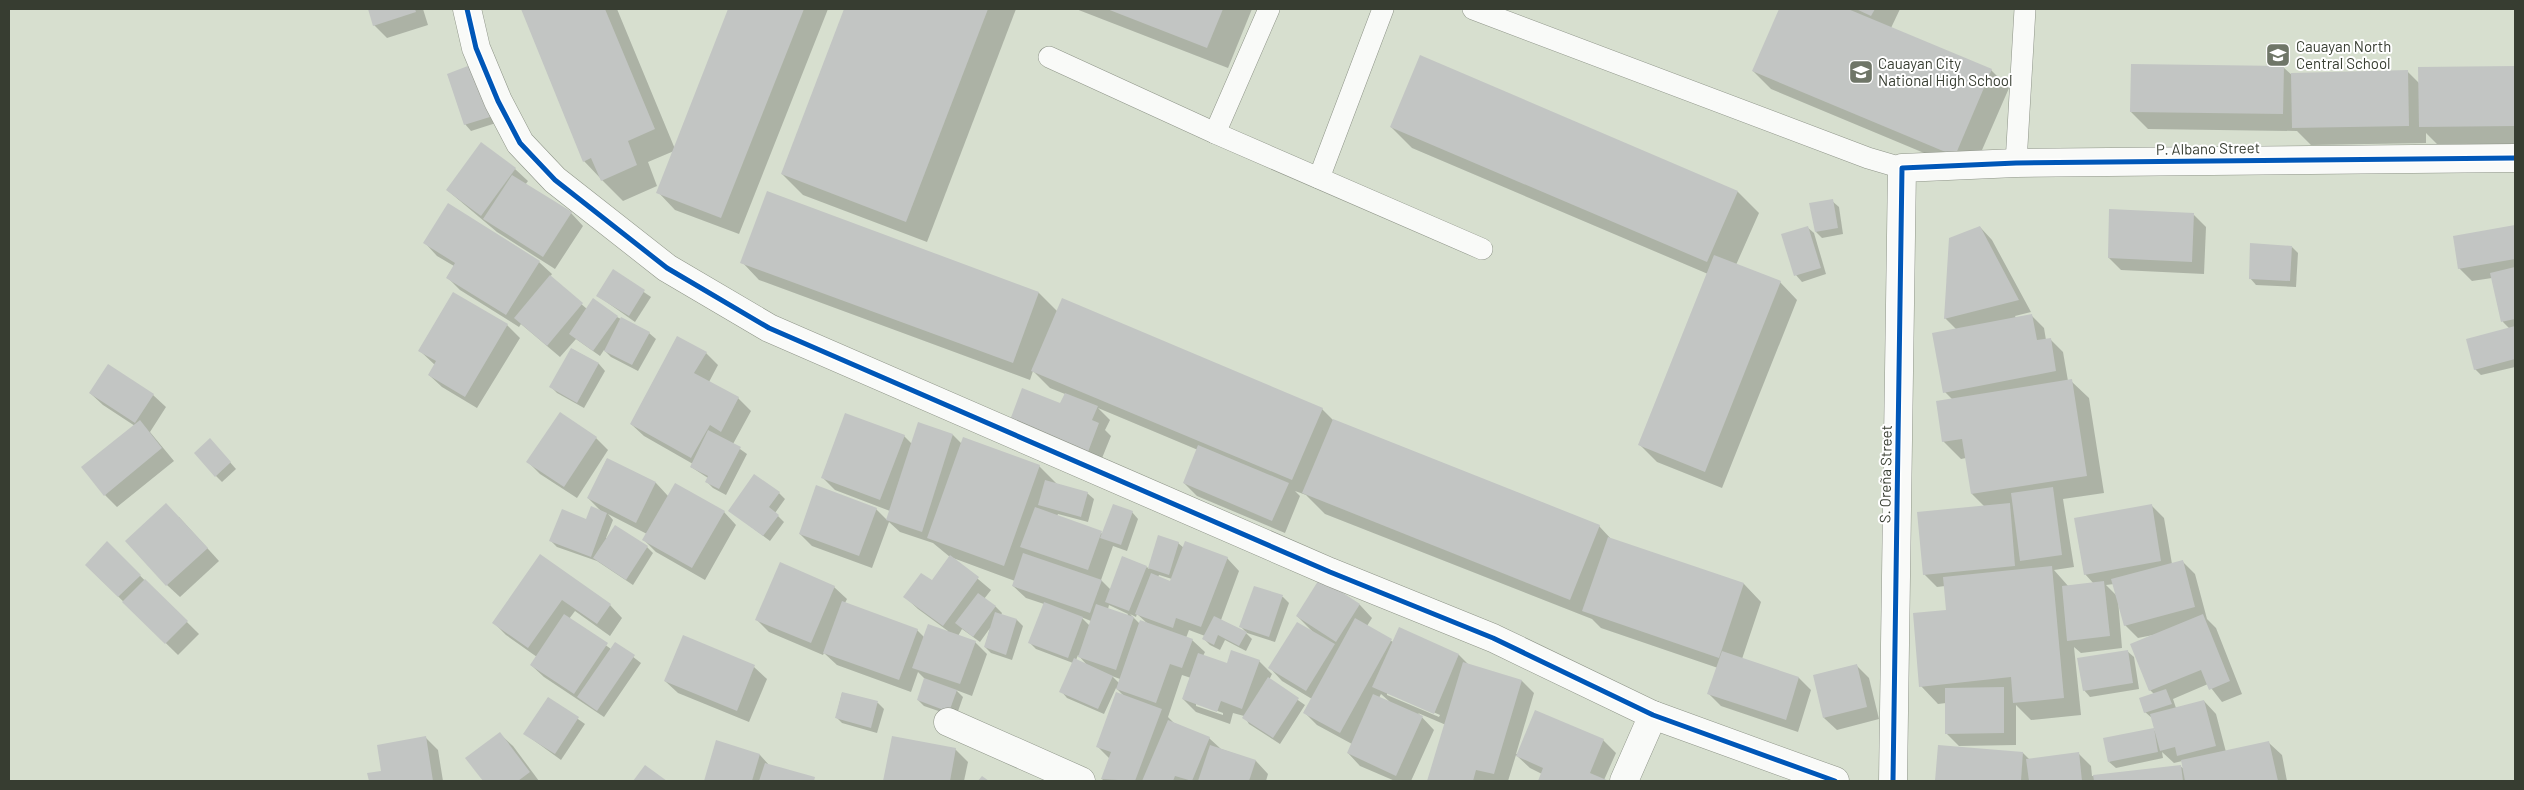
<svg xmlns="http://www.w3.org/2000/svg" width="2524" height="790" font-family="Barlow,sans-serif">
  <rect width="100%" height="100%" fill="#d7dfcf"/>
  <g fill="#0003" fill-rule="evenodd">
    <path d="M369,9H423L428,25L387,38L374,25Z"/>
    <path d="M522,9H617L675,149L729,9H828L739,234L675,210L658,192L674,151L648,162L657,186L623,201L602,180L584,161Z"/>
    <path d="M845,9H1016L927,242L803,195L782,174Z"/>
    <path d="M1076,9H1252L1228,68Z"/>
    <path d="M1780,9H1900L1891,28L1991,70L2009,88L1972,173L1771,89L1753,71Z"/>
    <path d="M1421,57L1738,192L1759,213L1736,265L1780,282L1797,300L1722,488L1657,462L1640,445L1708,274L1412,148L1391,127Z"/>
    <path d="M472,66L496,123L471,131L465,124Z"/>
    <path d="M2283,67L2293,76L2407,71L2420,84V68L2515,67V144H2437L2426,133V143L2311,145L2297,131L2148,129L2131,112Z"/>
    <path d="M482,144L515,169L528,181L525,185L571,213L583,226L555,269L497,232L447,190Z"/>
    <path d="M1832,201L1839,207L1843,234L1822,238L1816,232Z"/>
    <path d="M2194,215L2206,227L2204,274L2121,270L2109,258Z"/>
    <path d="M2515,226V367L2481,375L2475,369L2510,329L2503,322L2492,278L2472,281L2459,268L2454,237Z"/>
    <path d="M1807,227L1814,233L1826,274L1802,282L1796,275Z"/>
    <path d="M1980,227L1992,240L2031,312L2015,316L2016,318L2031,315L2044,328L2046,340L2050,339L2063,352L2068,381H2071L2089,398L2104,493L2063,499L2074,567L2054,570L2069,587L2094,584L2085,574L2152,506L2164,518L2172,564L2182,561L2195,574L2207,619L2216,628L2242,694L2222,702L2208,684L2173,699L2176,708L2204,701L2216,714L2226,752L2269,743L2282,755L2287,781H1936L1939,746L2023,753L2030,760L2079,754L2091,766L2092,776L2180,766L2184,769L2182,761L2174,763L2162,752L2163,758L2116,768L2109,762L2153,729L2156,732L2152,718L2145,712L2154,694L2150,690L2158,634L2138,638L2125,625L2118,600L2122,648L2081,653L2074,647L2081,715L2031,720L2016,705V745L1959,746L1946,733V703L1938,704L1921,686L1947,611L1945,586L1937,587L1924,574L1985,507L1972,494L1966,458L1961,459L1943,441L1952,399L1945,392L1957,330L1945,318ZM2114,584L2117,596L2106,585Z"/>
    <path d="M425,243L539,262L552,274L550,277L587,309L617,317L649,333L656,339L638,371L611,357L604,350L600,356L576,339L560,357L521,324L519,327L460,290L447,277L454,266L437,256Z"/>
    <path d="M2292,247L2298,253L2296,287L2256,285L2250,278Z"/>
    <path d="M742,262L1039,293L1057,311L1322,409L1334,421L1599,526L1612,540L1744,584L1761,602L1742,659L1799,678L1811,690L1798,732L1721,706L1709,694L1718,668L1601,628L1592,619L1325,514L1306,495L1295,491L1300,496L1285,533L1197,496L1184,483L1198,450L1098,408L1110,420L1105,430L1111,436L1100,463L1024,433L1061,405L1065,394L1050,388L1033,371L1030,380L759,280Z"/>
    <path d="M613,271L651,297L635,322L598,296Z"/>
    <path d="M454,294L507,325L520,338L477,408L442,387L429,375L435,365L420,351Z"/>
    <path d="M572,349L599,364L605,371L584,408L557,393L551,387Z"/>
    <path d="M706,353L718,365L709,382L738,398L751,411L733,444L747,454L726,495L713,488L707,482L708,478L691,467L693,464L644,436L631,424Z"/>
    <path d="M90,393L153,395L166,407L150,432L174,461L117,507L105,495L135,426L103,405Z"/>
    <path d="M953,435L962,444L1039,466L1057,484L1087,493L1094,499L1088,522L1058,514L1057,516L1103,534L1132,512L1138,519L1127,551L1113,546L1101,580L1111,590L1147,567L1149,569L1159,537L1178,543L1184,548L1227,558L1239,571L1221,620L1246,633L1252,639L1246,651L1225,640L1220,650L1210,645L1204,639L1205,636L1189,630L1186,638L1192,640L1205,652L1203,656L1227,665L1259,661L1272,674L1269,680L1305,705L1280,744L1249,724L1244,716L1233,713L1230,724L1196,712L1183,699L1191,678L1182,675L1168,717L1174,723L1209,738L1221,749L1256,761L1268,774L1266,781H1104L1102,779L1110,759L1097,746L1125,697L1116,688L1104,714L1067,698L1061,691L1073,663L1036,649L1030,643L1044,604L1026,598L1013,586L1015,581L953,558L991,590L984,599L996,607L1002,613L1001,615L1017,620L1023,626L1012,660L991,653L985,647L990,628L980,642L962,629L958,636L975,642L987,654L972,696L956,690L963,697L956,717L924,706L918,700L925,679L918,672L911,692L837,665L824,653L823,655L769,632L757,620L834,587L847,599L845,603L917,630L924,637L948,631L918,609L905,597L932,582L950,557L933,543L900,532L889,522L872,568L812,546L800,534L876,509L887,520L890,511L835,490L822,477L904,436L912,444ZM1159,575L1172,579L1171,582L1158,577ZM1109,605L1128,614L1127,616L1108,609ZM1130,614L1136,617L1137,614L1148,624H1140ZM1081,617L1091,621L1090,626ZM1078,655L1087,665L1076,660ZM1112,676L1120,679L1119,683ZM1196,703L1223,713V715L1196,706Z"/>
    <path d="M596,438L608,450L577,498L540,474L528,462Z"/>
    <path d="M216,446L236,469L222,482L216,476Z"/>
    <path d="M607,459L656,483L668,496L724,512L736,525L705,580L656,552L644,540L647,534L608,514L613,520L606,538L647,547L653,553L633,585L597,561L557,547L551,541L602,512L588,498Z"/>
    <path d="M779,493L785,499L775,513L784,522L770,541L730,511Z"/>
    <path d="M179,517L219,561L180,597L167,585Z"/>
    <path d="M107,543L199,634L178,655L86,565Z"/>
    <path d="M540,556L610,605L622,618L610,636L575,611L569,619L611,649L615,643L641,663L604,717L544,677L531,665L537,657L506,635L494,623Z"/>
    <path d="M1321,580L1360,605L1372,618L1367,626L1393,642L1399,629L1459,655L1469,665L1522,681L1534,693L1516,754L1603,740L1616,753L1604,780L1606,781H1539L1542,774L1530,768L1516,755L1508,781H1429L1446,725L1418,713L1434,730L1411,781H1395L1360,766L1348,753L1352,744L1317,725L1304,712L1312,699L1282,681L1270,668L1313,632L1297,616ZM1387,692L1440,715L1439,717L1387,695ZM1381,694L1390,702L1379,698Z"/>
    <path d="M1255,587L1283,597L1289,603L1275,642L1247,633L1241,627Z"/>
    <path d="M683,637L754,667L767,679L749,722L678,693L665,681Z"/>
    <path d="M2127,651L2134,657L2139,689L2090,697L2084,690Z"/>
    <path d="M1856,665L1869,678L1879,719L1837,730L1824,718Z"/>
    <path d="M842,693L878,703L884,709L877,733L842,723L836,717Z"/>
    <path d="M548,698L585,724L561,760L525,734Z"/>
    <path d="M500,734L513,746L539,781H485L467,758Z"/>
    <path d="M426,738L438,750L443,781H370L369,774L383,772Z"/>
    <path d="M893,738L955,749L968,762L964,781H885Z"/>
    <path d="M717,742L760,755L770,766L817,781H705Z"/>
  </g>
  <g fill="#c2c5c3">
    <path d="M368,9H415L416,12L373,26Z"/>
    <path d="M521,9H605L655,129L628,141L637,165L601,181L591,158L583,162Z"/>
    <path d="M728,9H804L721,218L656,193Z"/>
    <path d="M844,9H988L906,222L781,174Z"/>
    <path d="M1107,9H1223L1207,48Z"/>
    <path d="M1779,9H1848L1992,69L1955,156L1752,71Z"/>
    <path d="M1856,9H1875L1871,16Z"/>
    <path d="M1420,55L1738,191L1707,262L1390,127Z"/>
    <path d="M473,64L490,117L464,125L447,74Z"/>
    <path d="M2131,64L2284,66L2283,114L2130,112Z"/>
    <path d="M2515,66V126L2419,127L2418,67Z"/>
    <path d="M2408,70L2409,126L2292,128L2291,73Z"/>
    <path d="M481,142L516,168L481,216L446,190Z"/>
    <path d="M512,175L572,212L543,257L483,219Z"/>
    <path d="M767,191L1039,292L1013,363L740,263Z"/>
    <path d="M1833,199L1838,228L1815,232L1809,203Z"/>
    <path d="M448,203L540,261L506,315L446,278L455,263L423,243Z"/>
    <path d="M2109,209L2194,213L2192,262L2108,258Z"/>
    <path d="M2515,225V259L2458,269L2453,236Z"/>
    <path d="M1808,226L1821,268L1794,276L1781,234Z"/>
    <path d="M1980,226L2019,300L1944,319L1949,238Z"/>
    <path d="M2250,243L2292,246L2290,281L2249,279Z"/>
    <path d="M1714,255L1781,281L1705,472L1638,445Z"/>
    <path d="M2515,267V319L2501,322L2490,273Z"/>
    <path d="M613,269L645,290L629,316L596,296Z"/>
    <path d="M550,275L583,303L547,346L514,318Z"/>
    <path d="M453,292L508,324L465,397L428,375L436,361L418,351Z"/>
    <path d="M593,298L618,316L593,351L569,334Z"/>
    <path d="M1062,298L1323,408L1292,480L1031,371Z"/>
    <path d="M2032,314L2037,340L2051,338L2056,371L1943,393L1932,333Z"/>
    <path d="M621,317L650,332L632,365L604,351Z"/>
    <path d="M2515,326V359L2474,370L2466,339Z"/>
    <path d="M677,336L707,352L694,373L739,397L721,432L710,425L691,458L630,424Z"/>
    <path d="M571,348L599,363L577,403L549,387Z"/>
    <path d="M108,364L154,394L135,423L89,393Z"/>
    <path d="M2072,379L2087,476L1971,494L1962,439L1942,442L1936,401Z"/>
    <path d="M1022,388L1060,403L1065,393L1098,406L1092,420L1099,423L1088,452L1010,420Z"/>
    <path d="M560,412L597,437L564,487L526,462Z"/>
    <path d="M845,413L905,435L880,500L821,478Z"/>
    <path d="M1333,419L1600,525L1570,600L1302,493Z"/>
    <path d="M140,420L162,448L104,496L81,467Z"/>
    <path d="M918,422L953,434L922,532L886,520Z"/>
    <path d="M708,430L741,447L719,489L705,482L708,476L690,467Z"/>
    <path d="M963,437L1040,465L1004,566L927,538Z"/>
    <path d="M210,438L231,462L215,477L194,453Z"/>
    <path d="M1198,445L1289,483L1272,521L1183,483Z"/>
    <path d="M607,458L656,482L636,523L587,498Z"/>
    <path d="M754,474L780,492L769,507L779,515L763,536L728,511Z"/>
    <path d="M1045,480L1088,492L1081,517L1038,505Z"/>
    <path d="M675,483L725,511L692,568L642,540Z"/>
    <path d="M816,485L877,508L859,556L799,534Z"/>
    <path d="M2053,487L2062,555L2020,561L2011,493Z"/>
    <path d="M166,503L208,548L166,586L125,541Z"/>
    <path d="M2010,503L2015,566L1923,575L1917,512Z"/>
    <path d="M1113,504L1133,511L1121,545L1100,538Z"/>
    <path d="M2152,504L2161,561L2084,575L2074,518Z"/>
    <path d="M591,506L607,513L591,557L549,541L562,509L586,519Z"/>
    <path d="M1035,507L1102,531L1088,570L1020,547Z"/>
    <path d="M615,525L648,546L626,580L593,558Z"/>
    <path d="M1158,535L1179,542L1169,575L1148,568Z"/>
    <path d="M1608,537L1744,583L1719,658L1582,611Z"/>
    <path d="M107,541L141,575L118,597L85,565Z"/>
    <path d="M1185,541L1228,557L1201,627L1176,618L1173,628L1135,614L1151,573L1170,581Z"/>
    <path d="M1023,553L1102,580L1090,613L1012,586Z"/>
    <path d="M540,554L611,604L597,624L562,600L528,648L492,623Z"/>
    <path d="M950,555L979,577L943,626L903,597L921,573L932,580Z"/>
    <path d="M1122,556L1147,566L1129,611L1105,602Z"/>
    <path d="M2183,560L2195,607L2124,626L2111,579Z"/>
    <path d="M780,562L835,586L811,643L755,620Z"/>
    <path d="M2052,566L2064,698L2013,703L2011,677L1919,687L1913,613L1946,610L1943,577Z"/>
    <path d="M1320,578L1360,604L1336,642L1296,616Z"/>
    <path d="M145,579L188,621L165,644L122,602Z"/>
    <path d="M2104,581L2110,636L2067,641L2062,586Z"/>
    <path d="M1254,586L1283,595L1269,637L1239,627Z"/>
    <path d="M978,593L996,606L973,637L955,623Z"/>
    <path d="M842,601L918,629L899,680L823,653Z"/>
    <path d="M1044,602L1083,617L1068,658L1028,643Z"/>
    <path d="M1096,604L1134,617L1116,670L1078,657Z"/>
    <path d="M995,612L1017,619L1006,655L984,647Z"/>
    <path d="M564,614L608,643L574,694L530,665Z"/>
    <path d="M2203,614L2230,681L2209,690L2201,670L2149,691L2130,644Z"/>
    <path d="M1214,616L1247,632L1239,646L1218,635L1214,645L1202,639Z"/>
    <path d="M1355,618L1392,639L1340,733L1303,713Z"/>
    <path d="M1140,620L1193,639L1182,668L1170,664L1156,703L1116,689Z"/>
    <path d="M1297,622L1335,644L1306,691L1268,668Z"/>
    <path d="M928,624L976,641L960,684L912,668Z"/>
    <path d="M1399,627L1459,654L1434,714L1372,687Z"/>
    <path d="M683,635L755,665L737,711L664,681Z"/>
    <path d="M615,642L635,655L597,711L577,697Z"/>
    <path d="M1231,650L1260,660L1242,709L1221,701L1217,712L1182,699L1198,653L1227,663Z"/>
    <path d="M2128,650L2133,683L2083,691L2077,658Z"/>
    <path d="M1722,651L1799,677L1786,720L1707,694Z"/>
    <path d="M1074,658L1113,676L1098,709L1059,692Z"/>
    <path d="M1463,662L1522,680L1494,774L1476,770L1473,781H1427Z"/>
    <path d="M1857,664L1867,707L1823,718L1813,675Z"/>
    <path d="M1268,677L1299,698L1273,738L1242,718Z"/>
    <path d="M924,678L957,690L949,712L917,700Z"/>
    <path d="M2004,687V733L1945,734V688Z"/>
    <path d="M2166,689L2172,704L2144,713L2139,698Z"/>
    <path d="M842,692L878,701L871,728L835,718Z"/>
    <path d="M1116,692L1162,709L1135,781L1101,779L1111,752L1096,747Z"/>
    <path d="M1373,694L1423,716L1396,776L1347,753Z"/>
    <path d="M548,697L579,717L555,754L523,734Z"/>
    <path d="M2204,700L2216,746L2177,756L2175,747L2160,751L2150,714Z"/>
    <path d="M1535,710L1604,739L1590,773L1609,781H1538L1543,768L1516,756Z"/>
    <path d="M1168,720L1210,737L1192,781L1175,776L1173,781H1142Z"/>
    <path d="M2154,728L2158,752L2108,762L2103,738Z"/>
    <path d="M500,732L530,772L518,781H483L465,758Z"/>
    <path d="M426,736L433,781H369L367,773L381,771L377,745Z"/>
    <path d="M892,736L956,748L950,781H883Z"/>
    <path d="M716,740L760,754L752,781H704Z"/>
    <path d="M2269,741L2278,781H2185L2181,760Z"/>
    <path d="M1210,745L1256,760L1249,781H1198Z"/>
    <path d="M1938,745L2023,752L2021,781H1935Z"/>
    <path d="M2079,752L2082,781H2029L2026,759Z"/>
    <path d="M765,763L815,777L814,781H759Z"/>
    <path d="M645,765L667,781H633Z"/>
    <path d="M2181,765L2183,781H2094L2093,775Z"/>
    <path d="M982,776L989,781H978Z"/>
  </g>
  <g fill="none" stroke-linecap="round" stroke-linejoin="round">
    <defs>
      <g id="lane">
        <path d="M1269,9L1215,133L1482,249"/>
        <path d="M1473,9L1868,158L1902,168"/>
        <path d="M1049,57L1215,133"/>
        <path d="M2016,163L2025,9"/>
        <path d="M1319,178L1383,9"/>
      </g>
      <g id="street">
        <path d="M467,9L476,48L498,101L520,143L555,180L667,268L769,328L1330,572L1493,638L1653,715L1835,781"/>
        <path d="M948,722L1081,781"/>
        <path d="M1624,781L1653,715"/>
        <path d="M1893,781L1902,168L2016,163L2515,158"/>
      </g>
    </defs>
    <use href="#lane" stroke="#8e9488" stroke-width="22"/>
    <use href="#street" stroke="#8e9488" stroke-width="29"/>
    <use href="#lane" stroke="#f9faf8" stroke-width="21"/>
    <use href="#street" stroke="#f9faf8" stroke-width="28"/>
    <defs>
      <g id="cycleway">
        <path d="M467,9L476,48L498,101L520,143L555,180L667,268L769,328L1330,572L1493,638L1653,715L1835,781"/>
        <path d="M1893,781L1902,168L2016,163L2515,158"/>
      </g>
    </defs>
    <use href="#cycleway" stroke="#fff" stroke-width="8"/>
    <use href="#cycleway" stroke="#0057b8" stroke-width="5"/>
  </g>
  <defs>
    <symbol id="school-square" viewBox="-11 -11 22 22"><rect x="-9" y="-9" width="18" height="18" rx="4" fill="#6f7668" stroke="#fff"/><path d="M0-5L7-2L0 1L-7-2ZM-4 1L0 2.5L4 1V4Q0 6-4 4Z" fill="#fff"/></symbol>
  </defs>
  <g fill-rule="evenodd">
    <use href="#school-square" x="2264" y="41" width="28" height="28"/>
    <use href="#school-square" x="1847" y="58" width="28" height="28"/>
  </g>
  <g text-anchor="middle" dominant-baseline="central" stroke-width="4" stroke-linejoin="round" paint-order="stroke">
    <g font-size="15" fill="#373d31" stroke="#fff" text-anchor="start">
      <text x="2296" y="46">Cauayan North<tspan x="2296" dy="17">Central School</tspan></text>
      <text x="1878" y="63">Cauayan City<tspan x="1878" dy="17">National High School</tspan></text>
    </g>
    <g font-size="15" fill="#373d31" stroke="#fff">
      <text transform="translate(2208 148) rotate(-1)">P. Albano Street</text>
      <text transform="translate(1885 474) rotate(-89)">S. Oreña Street</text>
    </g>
  </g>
  <rect width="2524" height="790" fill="none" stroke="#373d31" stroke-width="20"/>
</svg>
